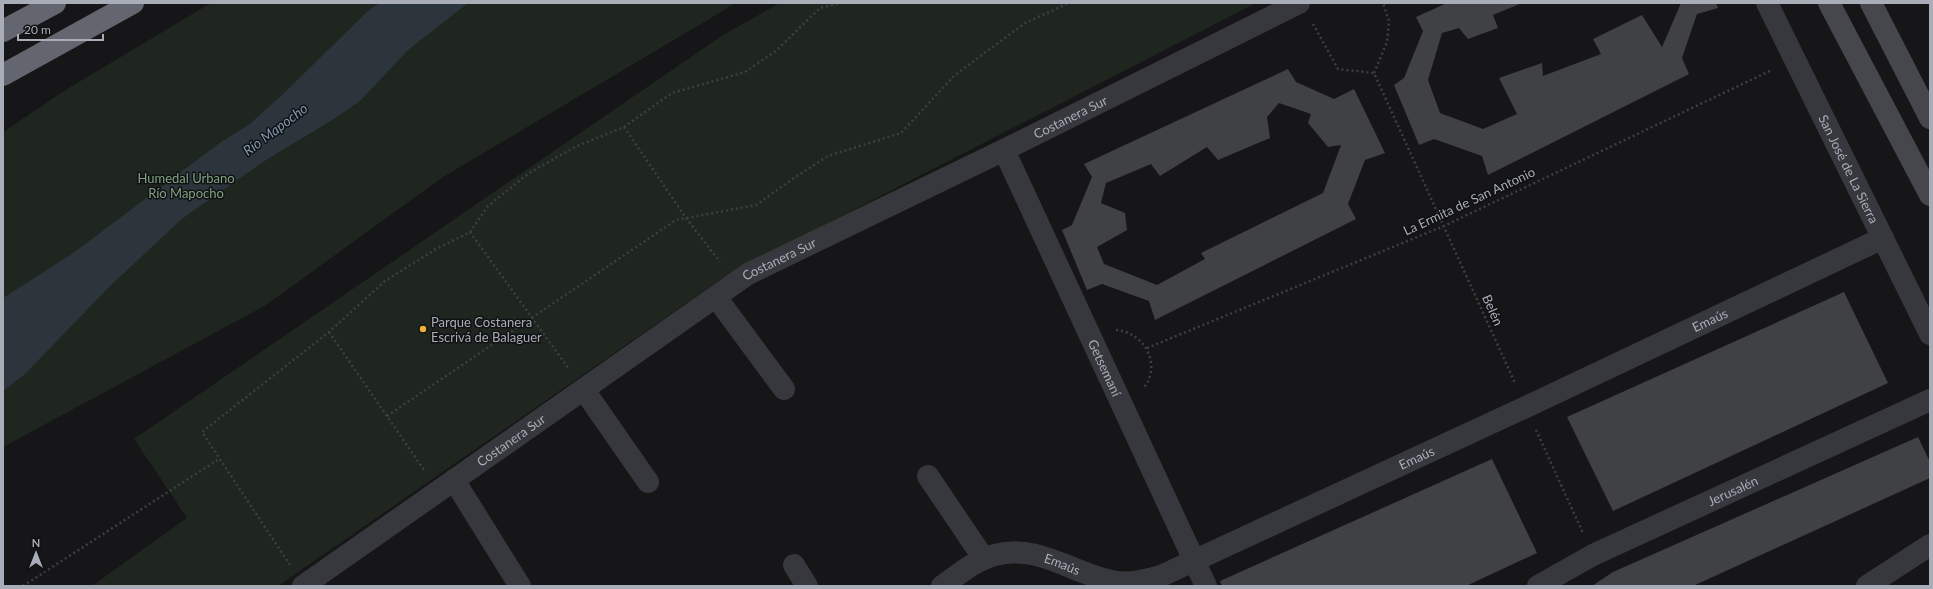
<svg xmlns="http://www.w3.org/2000/svg" width="1933" height="589" font-family="Lato,sans-serif">
  <rect width="100%" height="100%" fill="#161618"/>
  <g fill="#1e261f">
    <path d="M211,3H736L443,177L266,305L3,447V132L67,89Z"/>
    <path d="M780,3H1256L727,275L278,586H92L187,518L134,439L723,35Z"/>
  </g>
  <path fill="#2c353c" d="M380,3H468L408,50L361,100L337,117L266,160L183,218L110,286L24,375L3,391V298L72,254L221,142L250,124L283,94L370,9Z"/>
  <g fill="#404145" fill-rule="evenodd">
    <path d="M1447,3H1522L1493,15L1498,28L1468,39L1459,28L1442,33L1428,80L1440,113L1483,129L1517,114L1499,78L1542,63L1543,76L1601,54L1593,39L1642,15L1662,47L1681,3H1716L1718,8L1697,14L1682,58L1689,74L1488,175L1482,156L1434,139L1419,145L1394,85L1404,78L1423,31L1416,17Z"/>
    <path d="M1288,69L1296,82L1334,99L1354,89L1385,153L1365,160L1348,204L1356,219L1155,320L1149,301L1102,284L1087,290L1062,230L1072,225L1092,177L1084,164ZM1279,103L1311,114L1308,123L1328,147L1341,145L1323,193L1201,253L1205,259L1157,285L1104,264L1097,247L1127,230L1125,213L1101,203L1106,183L1151,164L1160,176L1207,147L1218,160L1270,138L1267,117Z"/>
    <path d="M1844,292L1888,383L1613,511L1567,417Z"/>
    <path d="M1918,437L1930,462V478L1693,586H1592L1613,572Z"/>
    <path d="M1492,459L1537,553L1466,586H1222L1220,581Z"/>
  </g>
  <g fill="none" stroke-linecap="round" stroke-linejoin="round">
    <g stroke="#3d3f44" stroke-width="2.5" stroke-dasharray="2 3" stroke-linecap="butt">
      <path d="M1313,24L1338,69L1374,73L1515,383"/>
      <path d="M1374,73L1387,42L1389,21L1383,3"/>
      <path d="M624,127L686,218L720,262"/>
      <path d="M470,232L569,369"/>
      <path d="M1116,330C1144,332 1163,365 1143,389"/>
      <path d="M329,332L424,470"/>
      <path d="M1147,348L1444,226L1772,70"/>
      <path d="M387,416L676,220L756,205L794,178L828,156L901,133L954,76L1025,23L1069,3"/>
      <path d="M1536,430L1583,533"/>
      <path d="M290,565L202,432L329,332L385,281L436,249L470,232L488,206L529,173L575,147L624,127L672,93L745,72L777,50L820,8L840,3"/>
      <path d="M23,586L219,459"/>
    </g>
    <g stroke="#37383d" stroke-width="22">
      <path id="s1" d="M1767,3L1930,334"/>
      <path id="s2" d="M1004,150L1206,586"/>
      <path d="M716,297L784,389"/>
      <path d="M584,390L648,482"/>
      <path d="M928,476L984,559"/>
      <path d="M454,480L520,586"/>
      <path d="M794,565L807,586"/>
      <path id="s3" d="M303,586L748,274L1004,150L1299,3"/>
      <path id="s4" d="M942,586C958,575 975,560 995,555C1039,543 1074,575 1116,582C1132,584 1146,580 1161,576L1526,407L1883,238"/>
      <path id="s5" d="M1538,586L1593,555L1930,400"/>
    </g>
    <path stroke="#37383d" stroke-width="22" d="M1867,586L1930,545"/>
    <g stroke="#45474d" stroke-width="22">
      <path d="M1829,3L1930,195"/>
      <path d="M1871,3L1930,118"/>
    </g>
    <g stroke="#63666e" stroke-width="22">
      <path d="M3,31L55,3"/>
      <path d="M3,75L133,3"/>
    </g>
  </g>
  <circle fill="#f2b134" stroke="#111113" stroke-width="1.5" cx="423" cy="329" r="4"/>
  <g text-anchor="middle" dominant-baseline="central" stroke-width="3" stroke-linejoin="round" paint-order="stroke">
    <g font-size="13" fill="#a8adb8" stroke="#111113">
      <text stroke="none"><textPath href="#s3" startOffset="902">Costanera Sur</textPath></text>
      <text stroke="none"><textPath href="#s1" startOffset="185">San José de La Sierra</textPath></text>
      <text transform="translate(1469 201) rotate(-25)">La Ermita de San Antonio</text>
      <text stroke="none"><textPath href="#s3" startOffset="578">Costanera Sur</textPath></text>
      <text transform="translate(1493 310) rotate(66)">Belén</text>
      <text stroke="none"><textPath href="#s4" startOffset="839">Emaús</textPath></text>
      <text stroke="none"><textPath href="#s2" startOffset="240">Getsemaní</textPath></text>
      <text stroke="none"><textPath href="#s3" startOffset="254">Costanera Sur</textPath></text>
      <text stroke="none"><textPath href="#s4" startOffset="515">Emaús</textPath></text>
      <text stroke="none"><textPath href="#s5" startOffset="217">Jerusalén</textPath></text>
      <text stroke="none"><textPath href="#s4" startOffset="131">Emaús</textPath></text>
    </g>
    <g font-size="13" fill="#7fa381" stroke="#111113">
      <text x="186" y="178">Humedal Urbano<tspan x="186" dy="15">Río Mapocho</tspan></text>
    </g>
    <g font-size="13" fill="#a8adb8" stroke="#111113" text-anchor="start">
      <text x="431" y="322">Parque Costanera<tspan x="431" dy="15">Escrivá de Balaguer</tspan></text>
    </g>
    <g font-size="14" font-style="italic" fill="#7f9bb3" stroke="#111113">
      <text transform="translate(275 129) rotate(-37)">Río Mapocho</text>
    </g>
  </g>
  <rect width="1933" height="589" fill="none" stroke="#a8adb8" stroke-width="8"/>
  <g transform="translate(36 553)" stroke="#111113" stroke-width="3" paint-order="stroke">
  <path d="M0-3L7 15L0 10L-7 15Z" fill="#a8adb8"/>
  <text y="-6" font-size="11" font-weight="bold" text-anchor="middle" fill="#a8adb8">N</text>
  </g>
  <path d="M18 34v6h85v-6" fill="none" stroke="#a8adb8" stroke-width="2"/>
  <text x="24" y="34" font-size="12" fill="#a8adb8" stroke="#111113" stroke-width="3" paint-order="stroke">20 m</text>
</svg>
